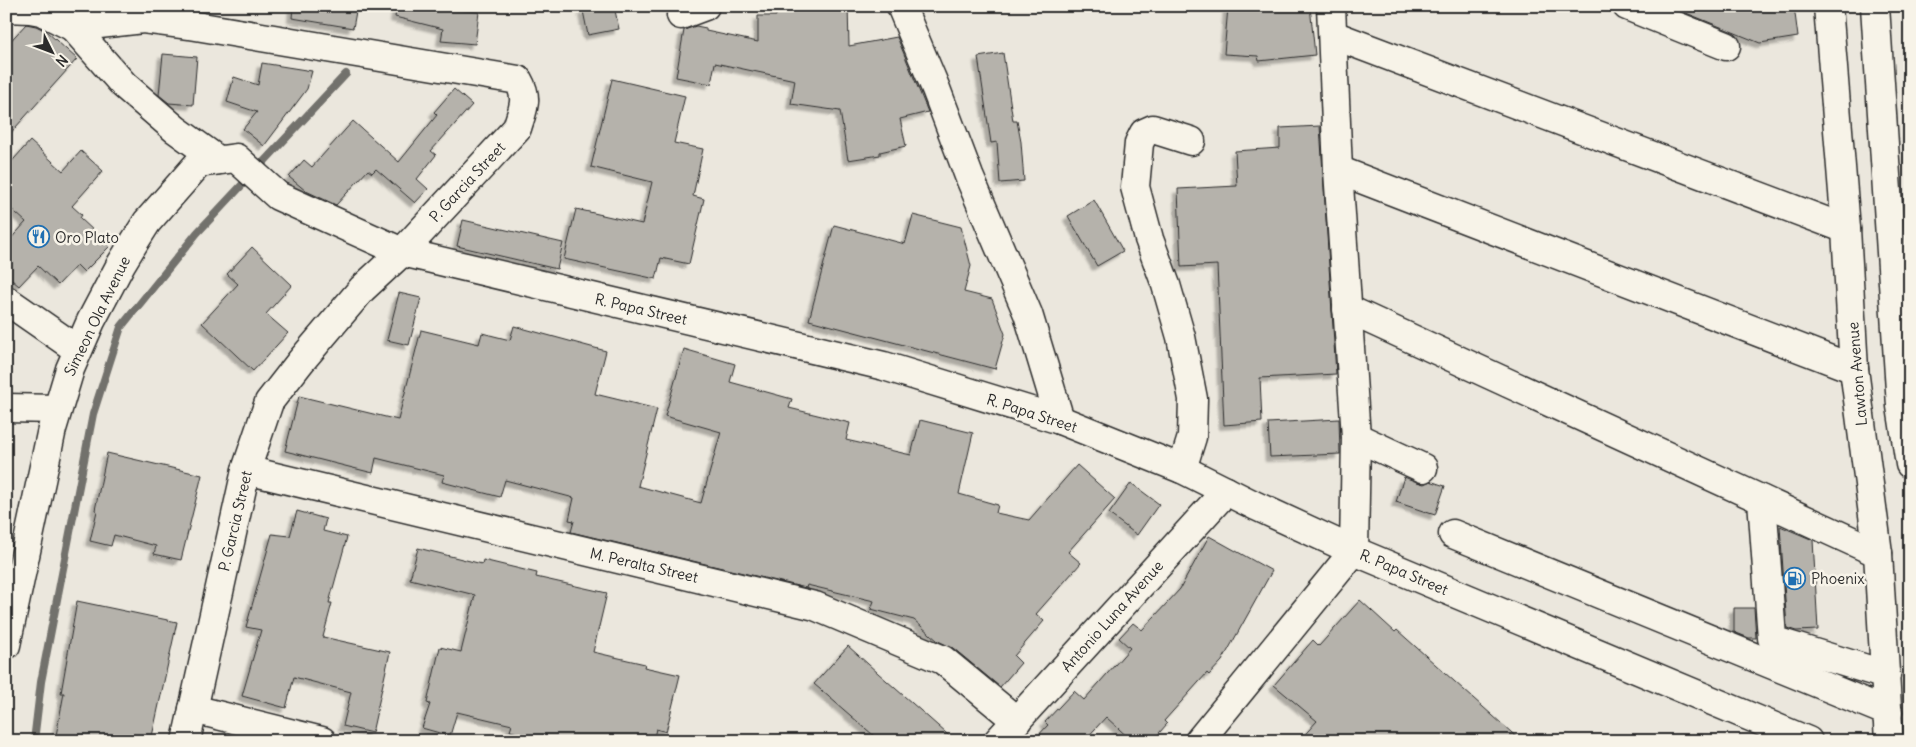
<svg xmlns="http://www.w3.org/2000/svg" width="1916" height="747" font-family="Delius,sans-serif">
  <defs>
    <filter id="shadow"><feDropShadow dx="-4.5" dy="4.5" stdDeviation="1" flood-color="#0004"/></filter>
  </defs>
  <rect width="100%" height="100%" fill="#ebe7dd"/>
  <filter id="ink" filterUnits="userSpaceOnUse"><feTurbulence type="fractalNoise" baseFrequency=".02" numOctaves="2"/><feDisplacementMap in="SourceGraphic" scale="10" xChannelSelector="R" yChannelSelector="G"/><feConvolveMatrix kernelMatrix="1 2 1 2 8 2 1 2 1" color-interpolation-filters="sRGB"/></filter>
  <g filter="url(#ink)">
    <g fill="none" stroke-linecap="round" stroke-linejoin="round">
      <path stroke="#72716c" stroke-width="8" d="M34,741L41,682L93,414L121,327L197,233L346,74"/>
    </g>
    <g fill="#b5b2ab" stroke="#2b2b2b" filter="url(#shadow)">
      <path d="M293,6H357L353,28L292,18Z"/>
      <path d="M397,6L479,12L475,44L441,41L443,29L395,17Z"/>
      <path d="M605,6H614L619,29L588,35L583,11Z"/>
      <path d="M776,6H848L849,46L897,37L928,112L900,119L906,146L880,152V155L848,160L840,111L791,104L795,80L715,63L711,84L676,77L684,30L696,26L706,28V31L758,42V16H776Z"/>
      <path d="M1254,6H1310L1315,55L1259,61L1258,56L1224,54L1228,7L1254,8Z"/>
      <path d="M1669,6H1794L1798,37L1760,43Z"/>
      <path d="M26,24L36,26L46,31L77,59L6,138V46Z"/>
      <path d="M1003,53L1013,121H1017L1021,142L1024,181L1000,183L997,142L991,143L978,57Z"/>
      <path d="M163,54L197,57L193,105L169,103L159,95Z"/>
      <path d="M262,63L312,71L307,89L264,146L243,129L257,112L227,102L234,77L258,85Z"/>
      <path d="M612,79L685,96L674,143L703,149L693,196L704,199L689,264L661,258L656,279L564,259L576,209L642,224L652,182L591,167Z"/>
      <path d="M454,89L472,105L431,151L436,155L417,179L428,189L415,203L376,169L372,173L368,170L336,205L306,191L289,177L304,160L312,167L353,121L399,162L437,115L434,112Z"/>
      <path d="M1320,126L1336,374L1260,378L1262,422L1224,425L1217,265L1181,267L1178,189L1237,186L1235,151L1280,148V128Z"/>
      <path d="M30,141L63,171L81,151L103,171L72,206L82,215L80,218L110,246L84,272L77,265L58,285L38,266L19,286L6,275V244L26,222L6,204V168Z"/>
      <path d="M1094,200L1123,251L1097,266L1068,216Z"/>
      <path d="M913,215L961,227L971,266L964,292L992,299L1005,334L995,369L809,320L834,225L905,244Z"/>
      <path d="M463,220L563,243L557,269L457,246Z"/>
      <path d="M252,247L292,285L266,314L288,333L253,371L202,323L238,284L227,274Z"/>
      <path d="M399,293L421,298L409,345L387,340Z"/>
      <path d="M514,326L606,351L595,394L657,409L638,486L701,503L721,432L665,416L684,349L735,364L730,382L792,399L789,408L850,423L846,440L911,455L920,420L973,433L959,494L998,505L996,513L1029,520L1077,465L1115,499L1068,552L1081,563L1036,614L1044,621L1014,656L1021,663L1000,687L953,648L938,641L914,620L871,609L874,601L807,585L806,588L571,532L574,521L569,520L574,498L505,480L500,497L442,482L444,475L376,458L373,473L285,451L299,396L398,420L421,330L479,344L482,333L510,340Z"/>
      <path d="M1339,419L1340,454L1270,457L1268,423Z"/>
      <path d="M107,453L202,475L181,560L154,554L156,546L114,535L111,546L90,541L97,511L95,510Z"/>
      <path d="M1404,477L1417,482L1424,484L1430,481L1445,486L1435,515L1396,502Z"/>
      <path d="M1131,483L1159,504L1137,535L1109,514Z"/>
      <path d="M297,511L326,519L323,531L347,537L329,603H332L323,637L390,652L372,733L343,726L351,692L294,677L286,708L242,696L261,630L246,627L272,534L290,536Z"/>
      <path d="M1780,526L1813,540L1818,630L1796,631L1787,628Z"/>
      <path d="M1209,536L1272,571L1222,661L1209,675L1207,673L1164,721L1167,724L1152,741H1132L1106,717L1084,741H1033L1048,725L1045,722L1074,691L1084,700L1130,648L1119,638L1133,623L1142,630L1180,589Z"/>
      <path d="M418,548L482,564L483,560L537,573L536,577L607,593L593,652L645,664L644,667L680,675L666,732L656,729L653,741H548L510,731L512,725L457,712L450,736L422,728L430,704L427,703L440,647L461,652L475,595L410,579Z"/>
      <path d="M1360,600L1395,632L1397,630L1521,741H1299L1317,721L1274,685L1313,640L1319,646Z"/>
      <path d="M77,601L177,622L151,741H55L64,693H61Z"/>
      <path d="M1734,608H1754L1756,638H1749L1734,632Z"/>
      <path d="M848,646L878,673L955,741H880L814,684Z"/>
    </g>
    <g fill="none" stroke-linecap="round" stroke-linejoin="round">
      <defs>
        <g id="minor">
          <path d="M901,6L936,89L969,176L1028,314L1060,420"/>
          <path d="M1627,6L1726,46"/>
          <path d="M6,8L30,9L41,11L73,27L143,19L190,25L518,80C529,99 523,108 517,128L402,252L362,289L301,361L269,402L246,470L186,741"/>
          <path d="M681,15L705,6"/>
          <path d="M73,27L124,85L175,129L218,160"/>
          <path d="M1333,35L1846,229"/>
          <path d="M1338,170L1854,369"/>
          <path d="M6,300L78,350"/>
          <path d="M1347,309L1878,553"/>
          <path d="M6,408L57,409"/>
          <path d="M1356,437L1423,468"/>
          <path d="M1182,469L1192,437L1193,399L1181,337L1166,285L1149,239L1135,187L1139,143L1144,133L1153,129L1191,141"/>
          <path d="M246,470L815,606L943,660L1017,721"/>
          <path d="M1762,500L1772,638L1778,642L1886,675"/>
          <path d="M1453,534L1888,712"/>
          <path d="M6,645L52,429L70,369L91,321L121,264L135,241L147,222L199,163L236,158L278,196L402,252L884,366L1060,420L1182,469L1256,506L1354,551L1808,741"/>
          <path d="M193,709L322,741"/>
          <path d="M998,741L1226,491"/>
          <path d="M1199,741L1354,551L1356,437L1338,170L1331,6"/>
        </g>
        <g id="major">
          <path d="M1828,6L1846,229L1854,369L1878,553L1889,741"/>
          <path d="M1875,6L1901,406L1910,464"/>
        </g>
      </defs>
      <use href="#minor" stroke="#2b2b2b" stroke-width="31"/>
      <use href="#major" stroke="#2b2b2b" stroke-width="31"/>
      <use href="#minor" stroke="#f7f3e8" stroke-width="28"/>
      <use href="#major" stroke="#f7f3e8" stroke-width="28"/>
    </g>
  </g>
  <defs>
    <symbol id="restaurant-ring" viewBox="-11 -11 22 22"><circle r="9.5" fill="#f7f3e8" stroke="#1f6fb2" stroke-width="1.5"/><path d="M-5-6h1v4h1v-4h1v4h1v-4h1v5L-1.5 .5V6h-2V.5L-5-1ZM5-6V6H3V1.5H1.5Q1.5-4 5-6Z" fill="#1f6fb2"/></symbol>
    <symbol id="fuel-ring" viewBox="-11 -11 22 22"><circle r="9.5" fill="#f7f3e8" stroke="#1f6fb2" stroke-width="1.5"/><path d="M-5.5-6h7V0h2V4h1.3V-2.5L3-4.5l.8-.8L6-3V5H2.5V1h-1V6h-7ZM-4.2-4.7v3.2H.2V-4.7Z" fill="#1f6fb2"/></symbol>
  </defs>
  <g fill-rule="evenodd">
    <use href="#restaurant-ring" x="26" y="224" width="25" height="25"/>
    <use href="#fuel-ring" x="1782" y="566" width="25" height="25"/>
  </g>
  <g text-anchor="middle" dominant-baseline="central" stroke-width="5" stroke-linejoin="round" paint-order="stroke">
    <g font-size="15" fill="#2b2b2b" stroke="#f7f3e8">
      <text transform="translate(467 182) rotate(-47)">P. Garcia Street</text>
      <text transform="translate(641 309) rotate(13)">R. Papa Street</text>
      <text transform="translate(97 316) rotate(-64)">Simeon Ola Avenue</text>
      <text transform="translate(1857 374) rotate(-95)">Lawton Avenue</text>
      <text transform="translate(1032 413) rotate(18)">R. Papa Street</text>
      <text transform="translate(235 521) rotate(-77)">P. Garcia Street</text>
      <text transform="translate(644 565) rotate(13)">M. Peralta Street</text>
      <text transform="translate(1404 572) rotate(23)">R. Papa Street</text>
      <text transform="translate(1112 616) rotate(-48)">Antonio Luna Avenue</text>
    </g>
    <g font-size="15" fill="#2b2b2b" stroke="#f7f3e8" text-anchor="start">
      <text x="55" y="237">Oro Plato</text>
      <text x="1811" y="578">Phoenix</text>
    </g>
  </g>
  <rect width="1916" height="747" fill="none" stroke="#f7f3e8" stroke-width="25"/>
  <rect x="12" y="12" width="1891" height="722" fill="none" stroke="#2b2b2b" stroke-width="2" filter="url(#ink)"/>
  <g transform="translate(52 52) rotate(132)" stroke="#f7f3e8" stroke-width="4" paint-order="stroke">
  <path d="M0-4L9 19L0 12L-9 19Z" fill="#2b2b2b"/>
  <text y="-8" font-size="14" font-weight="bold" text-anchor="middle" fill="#2b2b2b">N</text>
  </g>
</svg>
